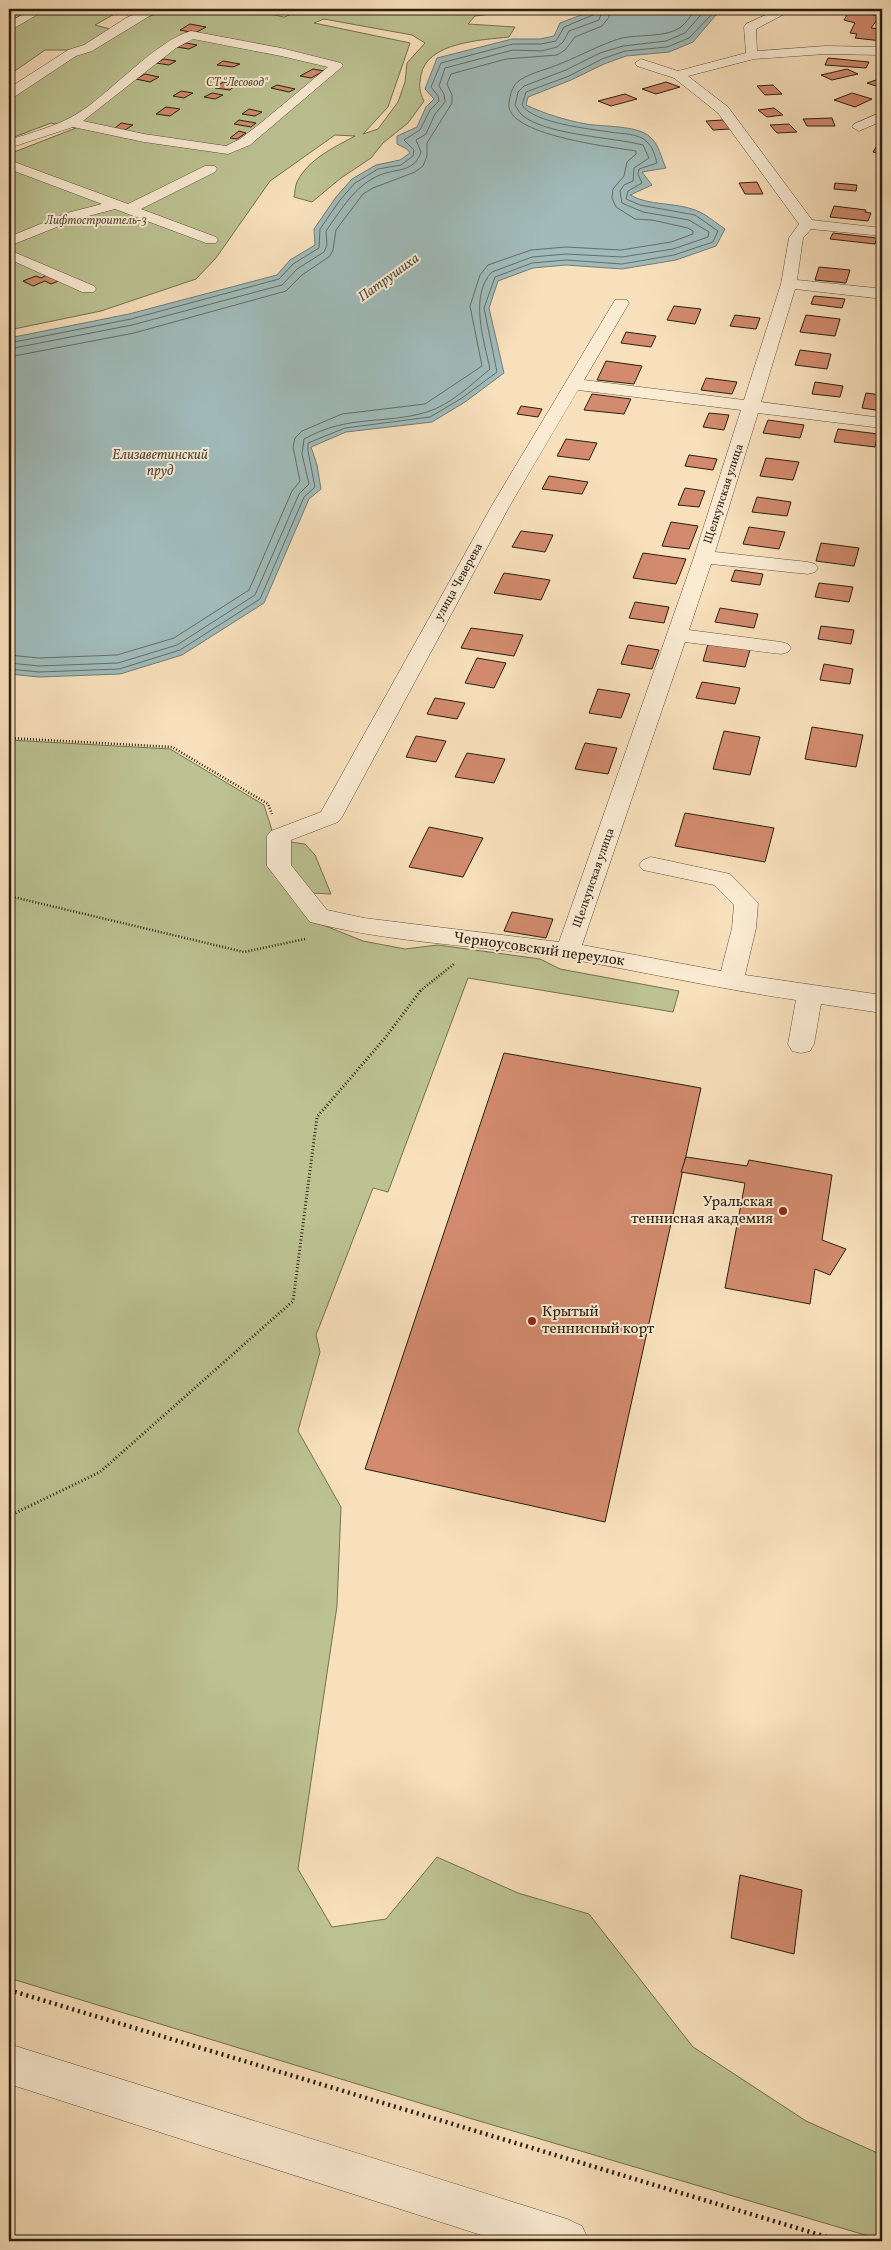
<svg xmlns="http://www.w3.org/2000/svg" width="891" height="2250" font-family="Vollkorn,serif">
  <rect width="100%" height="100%" fill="#f8e0bc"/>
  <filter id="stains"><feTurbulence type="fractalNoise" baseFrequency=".004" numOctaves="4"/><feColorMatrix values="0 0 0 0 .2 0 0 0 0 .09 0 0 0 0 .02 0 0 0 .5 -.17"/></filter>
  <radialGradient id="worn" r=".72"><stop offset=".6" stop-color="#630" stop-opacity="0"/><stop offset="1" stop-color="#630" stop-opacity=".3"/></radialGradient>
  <g fill="#bcc292" stroke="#747052" fill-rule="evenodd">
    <path d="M9,9H143L128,15L118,12L95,25L110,29L77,50H45L9,75Z"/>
    <path d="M165,9H265L255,11L284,17L305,9H504L508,12L475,16L468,24L515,27L509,37C482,40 427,42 421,75C419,86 419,91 424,101L408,123L383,143L371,158L341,178L312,202L294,197C295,193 295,186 297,182C308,159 335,147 355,136L335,135L270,181L216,258L196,279L101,311L9,330V154L76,128L51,123L9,139V98L21,88L134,22L167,10ZM324,19L412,35L425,43L407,63L405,82L398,102L378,129L363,134L388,107L410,43L314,23Z"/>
    <path d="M9,740L170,749L264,805L275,840L305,844L315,855L331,894L311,893L308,919L363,941L405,949L438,945L540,959L560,969L679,991L673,1012L468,978L388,1192L373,1188L316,1335L320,1352L298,1431L341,1507L337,1606L298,1869L332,1927L386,1919L437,1857L518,1893L589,1914L693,2047L806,2121L882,2155V2240L469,2118L9,1978Z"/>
  </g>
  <path fill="#a0bbba" stroke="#717d76" d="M597,9H728L716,15L693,42L669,52L626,56L604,64L571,80L528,97L526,105C545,114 565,120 586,124C603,127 638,125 650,137C659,144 661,158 666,168L642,172L652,185L630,195C649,206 674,202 695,210C706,214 716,223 725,229L716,246L676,260L622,269L566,265L533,268L498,281L489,308L504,373L465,402L432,422L346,432L311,447L317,465L321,489L309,499L264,603L182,655L120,674L39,677L9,674V338L129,314L277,275L290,260L315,245L314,229L336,197L352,179L376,165L400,160L410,153L407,149L397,144V136L417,127L426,107L434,99L425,89L437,58L512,39H540L554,36L560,23Z"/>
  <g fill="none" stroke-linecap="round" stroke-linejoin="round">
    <g stroke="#666d66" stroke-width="1">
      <path d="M9,343L131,319L279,279L293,264L319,248L320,229L340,200L355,183L378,169L401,165L413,156L414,150L404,140L420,130L430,110L439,101L438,96L431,87L441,63L513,44H541L556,41L564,27L593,15L597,9"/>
      <path d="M9,349L132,325L282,285L297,269L324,252L327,245L326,231C341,210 355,185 380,175C397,168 414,173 421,152L416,140L426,134L435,114L445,102L444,94L439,86L445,68L513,50L542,51L557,47L563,42L569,31L599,20L603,9"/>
      <path d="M9,357L134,333L286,291L302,275L330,256L333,250L336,230L363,194L373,188L415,172L423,166L427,156V143L452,103V95L447,84L451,74L506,59L557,55L565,50L575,37L602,26L609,17L610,9"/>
      <path d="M9,655L39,658L117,655L174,638L249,590L292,491L300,481L293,447L295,438L302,431L342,414L425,404L482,366L470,306L480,275L488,265L531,250L566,247L621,250L671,242L693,234V231L688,228L652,220L635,219L616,207L612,198L613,189L624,176L627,162L636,154V151C612,147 504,135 509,103C510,95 512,85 520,80C532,72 549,69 562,63C582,55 601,44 622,38C640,34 666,38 681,27C687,22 692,14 696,9"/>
      <path d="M9,663L39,666L118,663L177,645L255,595L299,494L309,484L302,454L304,439C349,414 383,425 427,412C450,405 472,384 490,369C484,341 469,295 492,272L532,257L566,254L622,257L673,249L708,237L709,232L689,220L643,212L622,203L620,191L624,185L633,181L634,168L649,158L643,145C612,137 545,135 522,115C519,112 517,108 515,105L518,92L524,86L566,70L600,53L623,46L666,41L685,33L706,9"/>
      <path d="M9,669L39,672L119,669L180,650L260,599L304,497L315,487L308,451V443L345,428L430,417L462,398L497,372L484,308L495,277L532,263L566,260L622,264L674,255L713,242L718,231L695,215L640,205L626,199L628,191L642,183L638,174L639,169L657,163C655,156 653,147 647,142C639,133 621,134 610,132C590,129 533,123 522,105L526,92L569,76L602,59L625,51L667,47L689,38L717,9"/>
    </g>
  </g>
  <g fill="#d28b6e" stroke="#2b1f11">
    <path d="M844,9H876L873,15L880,16L871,28L880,29L878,33L882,34V41L855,38L857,34L850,33L855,23L844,20L847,15L841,14Z"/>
    <path d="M190,24L206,27L195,33L180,30Z"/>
    <path d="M186,43L197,45L189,49L177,47Z"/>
    <path d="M828,58L869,62L866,68L825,65Z"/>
    <path d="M164,59L176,61L169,65L156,63Z"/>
    <path d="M223,61L240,64L233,67L217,65Z"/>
    <path d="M313,69L324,71L311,78L300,76Z"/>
    <path d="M847,69L858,74L832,80L821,75Z"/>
    <path d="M145,74L159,77L150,82L136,79Z"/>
    <path d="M882,78V88L867,83Z"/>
    <path d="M223,82L237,84L230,90L215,88Z"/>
    <path d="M666,82L680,87L656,94L642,89Z"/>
    <path d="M277,85L295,89L289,92L271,88Z"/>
    <path d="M773,85L782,94L765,95L757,86Z"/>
    <path d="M181,91L193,93L184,98L173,96Z"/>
    <path d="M212,93L223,95L215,99L204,97Z"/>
    <path d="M852,93L872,99L855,107L834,100Z"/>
    <path d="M625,94L637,99L611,106L598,101Z"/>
    <path d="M166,107L180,109L170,116L156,114Z"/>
    <path d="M774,108L783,115L767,117L758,110Z"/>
    <path d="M249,109L262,112L255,116L242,114Z"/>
    <path d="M832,118L835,126H807L803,119Z"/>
    <path d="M239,120L256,123L251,127L234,124Z"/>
    <path d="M723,120L730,129L713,130L706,121Z"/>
    <path d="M121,123L133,125L125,130L114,129Z"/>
    <path d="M789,124L797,132L777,133L770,125Z"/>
    <path d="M239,131L246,133L237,139L230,138Z"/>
    <path d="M880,141H882V154L873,152Z"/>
    <path d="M757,182L763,194H745L739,183Z"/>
    <path d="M835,183L857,185L856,191L834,189Z"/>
    <path d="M834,206L866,210L865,212L871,213L868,221L830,217Z"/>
    <path d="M833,233L877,238L875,244L830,239Z"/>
    <path d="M819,267L850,270L846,283L815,280Z"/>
    <path d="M49,274L61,280L51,284L45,281L33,286L23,281L36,276L41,278Z"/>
    <path d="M814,296L845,299L842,308L811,304Z"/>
    <path d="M674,306L701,309L695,324L667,320Z"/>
    <path d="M735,315L760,318L756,329L730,326Z"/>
    <path d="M806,315L840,319L835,336L800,332Z"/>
    <path d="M626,332L656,336L651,347L621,343Z"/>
    <path d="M800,350L831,354L827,369L795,365Z"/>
    <path d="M606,361L642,366L634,384L597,380Z"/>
    <path d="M706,378L737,382L732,394L701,390Z"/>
    <path d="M815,382L843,386L840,397L812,394Z"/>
    <path d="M866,393L882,395V411L862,408Z"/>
    <path d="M592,394L631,399L624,414L584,410Z"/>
    <path d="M521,406L542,409L538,417L517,414Z"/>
    <path d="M709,413L729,415L724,430L703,427Z"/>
    <path d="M768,420L804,425L800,438L763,433Z"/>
    <path d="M838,429L878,434L875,447L834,442Z"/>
    <path d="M566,439L597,443L589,460L557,456Z"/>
    <path d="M689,455L717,459L713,470L685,466Z"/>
    <path d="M766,458L799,462L793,480L760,476Z"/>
    <path d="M549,476L588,482L582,494L542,489Z"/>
    <path d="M685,488L705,491L699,507L678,505Z"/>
    <path d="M757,497L791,502L787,516L752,512Z"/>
    <path d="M671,522L698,526L689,549L662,546Z"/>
    <path d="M749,527L785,532L779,549L743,544Z"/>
    <path d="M521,531L553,535L545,552L512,547Z"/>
    <path d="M821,543L859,548L854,566L816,561Z"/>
    <path d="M643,553L686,559L676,584L633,578Z"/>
    <path d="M735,570L763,574L760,585L731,581Z"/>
    <path d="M504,573L550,580L541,600L494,593Z"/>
    <path d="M819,583L853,587L849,602L815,597Z"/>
    <path d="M635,602L669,607L664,623L629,618Z"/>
    <path d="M720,608L758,614L754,628L715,622Z"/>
    <path d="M821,626L854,630L851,644L818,639Z"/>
    <path d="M471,628L523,635L514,656L461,648Z"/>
    <path d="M708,644L750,650L745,667L703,661Z"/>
    <path d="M628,645L659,650L652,669L621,664Z"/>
    <path d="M477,658L506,663L494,688L465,683Z"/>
    <path d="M824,664L853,669L850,684L820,680Z"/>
    <path d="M702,682L740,688L735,704L696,698Z"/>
    <path d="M598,689L630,694L621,718L589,713Z"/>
    <path d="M435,698L465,703L457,719L427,714Z"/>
    <path d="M812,727L863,735L856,767L805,759Z"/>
    <path d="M724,731L760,737L750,775L713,769Z"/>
    <path d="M416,736L446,741L436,762L406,757Z"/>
    <path d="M585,743L617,748L608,774L575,769Z"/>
    <path d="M467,753L505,759L494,783L455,777Z"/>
    <path d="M685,813L774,828L765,862L675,846Z"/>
    <path d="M429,827L483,838L463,877L409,867Z"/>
    <path d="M512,912L553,919L546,938L504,931Z"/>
    <path d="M504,1053L701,1088L605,1522L365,1469Z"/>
    <path d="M686,1157L747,1166L749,1160L832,1175L822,1240L846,1249L830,1275L815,1269L810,1304L725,1288L745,1183L681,1172Z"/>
    <path d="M740,1875L802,1890L794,1954L731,1938Z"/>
  </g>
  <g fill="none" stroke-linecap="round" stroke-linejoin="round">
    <defs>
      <g id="minor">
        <path d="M33,9H47L9,31V22Z"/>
        <path d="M146,9H161L92,51L76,56L14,97L9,98V88L68,50L84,45L126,18Z"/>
        <path d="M779,9H794L756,29L757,51L825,46L882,47V55L825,54L754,59L688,76L728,107L812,220L882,228V236L811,229L803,238L797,280L875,288L881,290L882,294L875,298L795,289L761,402L882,418V428L758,413L715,552L808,562L815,564L818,568L815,572L808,574L711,564L689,630L781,642L788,644L791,648L788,652L781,654L685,642L582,945L721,971L732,928L734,905L714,885L643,870L639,865L643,860L651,857L730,874L758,903L756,928L745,975L882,995V1013L821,1004L814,1044L810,1051L801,1053L792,1051L788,1044L796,1000C720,989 645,972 569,959C483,945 395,944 310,922L267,866V836L271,831L321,812L491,507L615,300H627L629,303L584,380L744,400L781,284L789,238L799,224L718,113L674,78L637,66L635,63L641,59L678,71L746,53L744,27L746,24ZM578,390L741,410L694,557L559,942L364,918L327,910L291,865V840L338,822L342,817L509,507Z"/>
        <path d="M191,31L281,48L341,63L343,66L250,145L228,154L144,142L73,127L9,148V140C33,132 58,126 80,112C111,92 157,40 191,31ZM193,39L281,56L328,67L262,122L240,139L226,146L144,134L83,121L176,48Z"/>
        <path d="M882,112V121L859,131L852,127L854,124Z"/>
        <path d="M9,160L128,204L205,166H215L217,169L215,172L141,209L216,237L218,240L216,243H206L115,209L77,219L9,246V237L67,213L102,204L9,169Z"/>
        <path d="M9,250L94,286L96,289L94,292H82L9,259Z"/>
        <path d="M9,2044L567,2219L582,2226L589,2241H500L9,2084Z"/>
      </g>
    </defs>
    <use href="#minor" stroke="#5e4f3c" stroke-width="1"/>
    <g stroke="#2b1f11" stroke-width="2.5" stroke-dasharray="1 2" stroke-linecap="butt">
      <path d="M9,738L172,747L268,804L272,814"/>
      <path d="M9,896L244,952L305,939"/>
      <path d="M420,991L454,964"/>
    </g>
    <path stroke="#2b1f11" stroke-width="3" stroke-dasharray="1 2.5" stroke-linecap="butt" d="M9,1516L100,1472L293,1301L317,1117L385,1038L421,990"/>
    <path stroke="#2b1f11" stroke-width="4.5" stroke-dasharray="2 4" stroke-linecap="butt" d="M9,1990L840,2241"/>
    <use href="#minor" fill="#faebd3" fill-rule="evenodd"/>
  </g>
  <g fill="#8f2418" stroke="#faebd3" stroke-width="2">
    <circle cx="783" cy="1211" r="5"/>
    <circle cx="532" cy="1321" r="5"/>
  </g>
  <g text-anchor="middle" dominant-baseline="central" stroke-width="4" stroke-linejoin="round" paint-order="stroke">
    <g font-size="12" font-style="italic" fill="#565038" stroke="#faebd3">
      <text x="237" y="83">СТ "Лесовод"</text>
      <text x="96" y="221">Лифтостроитель-3</text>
    </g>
    <g font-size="12" fill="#2b1f11" stroke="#faebd3">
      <text transform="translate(724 494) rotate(-72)">Щелкунская улица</text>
      <text transform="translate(459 582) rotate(-61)">улица Чеверева</text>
      <text transform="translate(594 878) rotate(-71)">Щелкунская улица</text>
    </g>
    <g font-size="14" font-style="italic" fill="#4e4e44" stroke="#faebd3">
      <text transform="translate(389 278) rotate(-36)">Патрушиха</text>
      <text x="160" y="455">Елизаветинский<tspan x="160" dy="16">пруд</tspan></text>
    </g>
    <g font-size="15" fill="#2b1f11" stroke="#faebd3">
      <text transform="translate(539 950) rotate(8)">Черноусовский переулок</text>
    </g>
    <g font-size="15" fill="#2b1f11" stroke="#faebd3" text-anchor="end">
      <text x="773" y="1202">Уральская<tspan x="773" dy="17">теннисная академия</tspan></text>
      <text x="542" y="1312" text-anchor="start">Крытый<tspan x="542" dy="17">теннисный корт</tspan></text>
    </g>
  </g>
  <rect width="891" height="2250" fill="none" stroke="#f8e0bc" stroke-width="30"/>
  <rect x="10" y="10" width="871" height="2230" fill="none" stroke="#2b1f11" stroke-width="2.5"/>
  <rect x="15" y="15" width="861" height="2220" fill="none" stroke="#2b1f11"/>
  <rect width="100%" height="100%" filter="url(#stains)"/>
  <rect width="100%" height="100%" fill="url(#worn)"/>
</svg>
